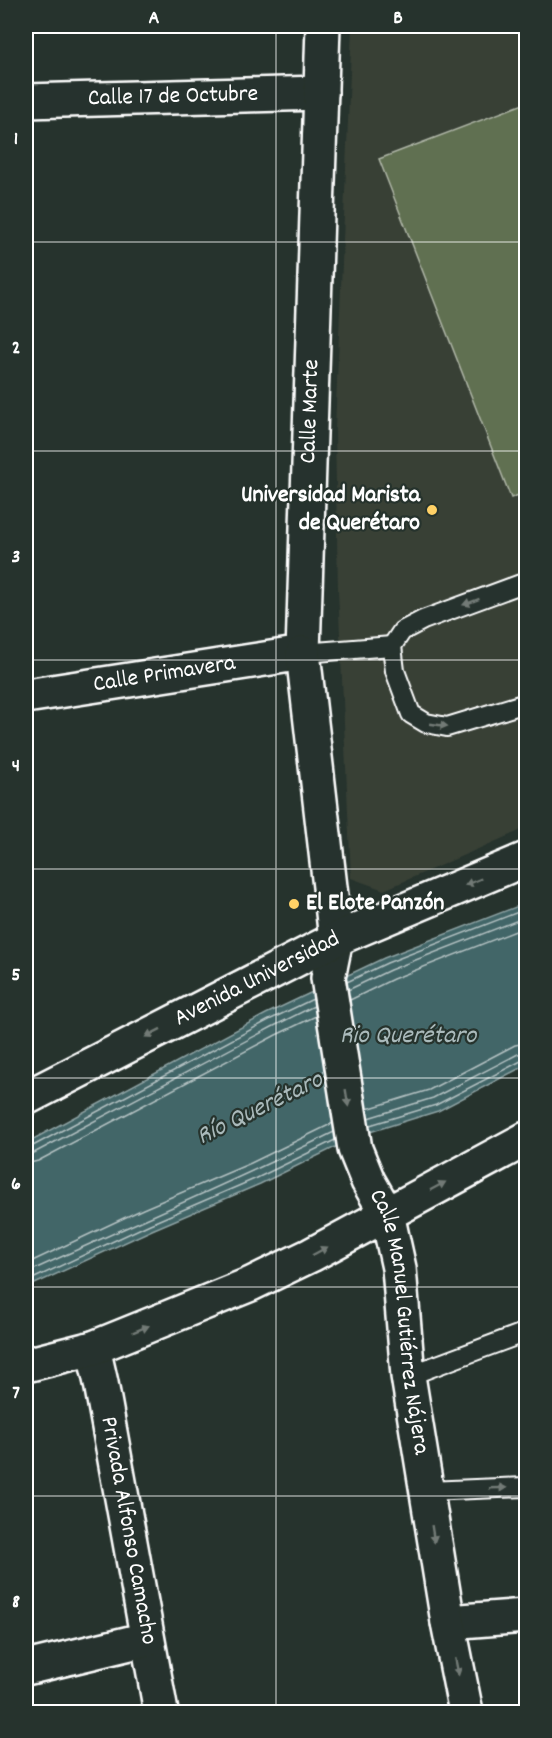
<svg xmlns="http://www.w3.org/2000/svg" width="552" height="1738" font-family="Dekko,sans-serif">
  <rect width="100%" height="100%" fill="#26332d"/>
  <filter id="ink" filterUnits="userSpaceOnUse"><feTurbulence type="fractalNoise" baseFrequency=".0167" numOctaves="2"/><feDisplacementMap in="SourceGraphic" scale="12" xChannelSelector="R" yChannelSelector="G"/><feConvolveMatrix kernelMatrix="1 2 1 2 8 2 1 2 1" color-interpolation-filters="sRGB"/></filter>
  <g filter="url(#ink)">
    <path fill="#384036" d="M352,26H526V828L384,890L351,878L338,590L335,430Z"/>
    <path fill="#606f51" stroke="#b0b7a8" stroke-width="1.5" d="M526,103V492L511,498L379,159Z"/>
    <path fill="#436668" stroke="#8ea3a4" stroke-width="1.5" d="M526,903V1065L438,1111L360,1135L260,1184L152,1230L26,1288V1143L266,1014L384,958Z"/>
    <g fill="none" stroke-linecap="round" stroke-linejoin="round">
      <g stroke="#b4c2c3" stroke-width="1.5">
        <path d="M347,982L387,963L526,909"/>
        <path d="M348,990L390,970L526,917"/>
        <path d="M350,1000L393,979L526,927"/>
        <path d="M367,1109L429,1090L515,1045L526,1043"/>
        <path d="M368,1118L433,1098L518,1054L526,1052"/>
        <path d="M370,1125L436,1105L521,1061L526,1060"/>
        <path d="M26,1147H31L269,1020L313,999"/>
        <path d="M26,1155L34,1153L272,1027L314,1006"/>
        <path d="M26,1164L38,1161L276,1035L316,1016"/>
        <path d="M26,1264L143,1209L251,1163L333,1123"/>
        <path d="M26,1273C128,1226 233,1182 334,1132"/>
        <path d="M26,1282L150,1224L257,1178L335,1140"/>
      </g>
      <defs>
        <g id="lane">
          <path d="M526,582L423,620L402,631L392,646L395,671L411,714L426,723L447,727L526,703"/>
          <path d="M303,653L392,646"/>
          <path d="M408,1376L526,1332"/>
          <path d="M427,1491L526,1487"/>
        </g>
        <g id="street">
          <path id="s1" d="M26,101L321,93"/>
          <path id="s2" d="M26,696L303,653L323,26"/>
          <path id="s3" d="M93,1348L101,1383L161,1712"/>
          <path d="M448,1622L526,1616"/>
          <path d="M26,1668L147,1639"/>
        </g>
        <g id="secondary">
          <path id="s4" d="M303,653L336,939L328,978L355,1149L368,1181L387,1214L399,1268L408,1376L448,1622L466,1712"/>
          <path id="s5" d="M26,1098L336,939L526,859"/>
          <path d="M26,1365L93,1348L251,1284L311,1255L526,1139"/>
        </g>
      </defs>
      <use href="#lane" stroke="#fff" stroke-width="22"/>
      <use href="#street" stroke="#fff" stroke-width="38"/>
      <use href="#secondary" stroke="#fff" stroke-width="38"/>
      <use href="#lane" stroke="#26332d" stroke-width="18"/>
      <use href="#street" stroke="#26332d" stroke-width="33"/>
      <use href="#secondary" stroke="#26332d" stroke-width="33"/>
    </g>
    <defs><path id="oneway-solid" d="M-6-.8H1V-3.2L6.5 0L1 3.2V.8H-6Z" transform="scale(1.5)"/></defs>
    <g fill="#727a76">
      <use href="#oneway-solid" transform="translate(471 602) rotate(160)"/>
      <use href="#oneway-solid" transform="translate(439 725) rotate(8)"/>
      <use href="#oneway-solid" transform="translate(473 882) rotate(157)"/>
      <use href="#oneway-solid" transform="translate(153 1033) rotate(153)"/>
      <use href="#oneway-solid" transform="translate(347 1098) rotate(81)"/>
      <use href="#oneway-solid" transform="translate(438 1186) rotate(-28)"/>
      <use href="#oneway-solid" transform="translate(320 1251) rotate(-28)"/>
      <use href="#oneway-solid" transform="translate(141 1329) rotate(-22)"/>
      <use href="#oneway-solid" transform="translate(498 1488) rotate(-2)"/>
      <use href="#oneway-solid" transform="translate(433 1534) rotate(81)"/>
      <use href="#oneway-solid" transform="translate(457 1667) rotate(79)"/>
    </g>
  </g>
  <path fill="none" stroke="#fff" stroke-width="1.5" stroke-opacity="0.55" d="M276,26V1712M26,242H526M26,451H526M26,660H526M26,869H526M26,1078H526M26,1287H526M26,1496H526"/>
  <g fill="#ffd166" stroke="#26332d" stroke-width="2">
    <circle cx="432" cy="510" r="6"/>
    <circle cx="294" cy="904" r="6"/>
  </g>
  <g text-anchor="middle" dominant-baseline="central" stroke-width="4.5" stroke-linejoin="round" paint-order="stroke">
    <g font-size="24" fill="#fff" stroke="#26332d">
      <text stroke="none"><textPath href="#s1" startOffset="147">Calle 17 de Octubre</textPath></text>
      <text stroke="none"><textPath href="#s2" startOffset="522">Calle Marte</textPath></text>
      <text stroke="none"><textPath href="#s2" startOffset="140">Calle Primavera</textPath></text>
      <text stroke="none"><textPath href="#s5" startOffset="260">Avenida Universidad</textPath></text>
      <text stroke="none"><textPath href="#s4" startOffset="682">Calle Manuel Gutiérrez Nájera</textPath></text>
      <text stroke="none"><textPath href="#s3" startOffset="186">Privada Alfonso Camacho</textPath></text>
    </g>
    <g font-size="24" font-weight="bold" fill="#fff" stroke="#26332d" text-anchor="end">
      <text x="420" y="496">Universidad Marista<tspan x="420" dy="28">de Querétaro</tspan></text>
      <text x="306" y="904" text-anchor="start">El Elote Panzón</text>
    </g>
    <g font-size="26" font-style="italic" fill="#aababb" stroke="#26332d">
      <text x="408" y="1036">Rio Querétaro</text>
      <text transform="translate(260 1109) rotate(-26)">Río Querétaro</text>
    </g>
  </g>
  <rect width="552" height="1738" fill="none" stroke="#26332d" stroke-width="66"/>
  <rect x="33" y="33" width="486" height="1672" fill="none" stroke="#fff" stroke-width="2"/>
  <g font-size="20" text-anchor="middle" font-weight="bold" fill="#fff">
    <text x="154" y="23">A</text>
    <text x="398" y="23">B</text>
    <text x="16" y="144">1</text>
    <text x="16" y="353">2</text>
    <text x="16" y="562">3</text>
    <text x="16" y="771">4</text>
    <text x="16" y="980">5</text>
    <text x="16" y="1189">6</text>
    <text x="16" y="1398">7</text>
    <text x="16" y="1607">8</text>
  </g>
</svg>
